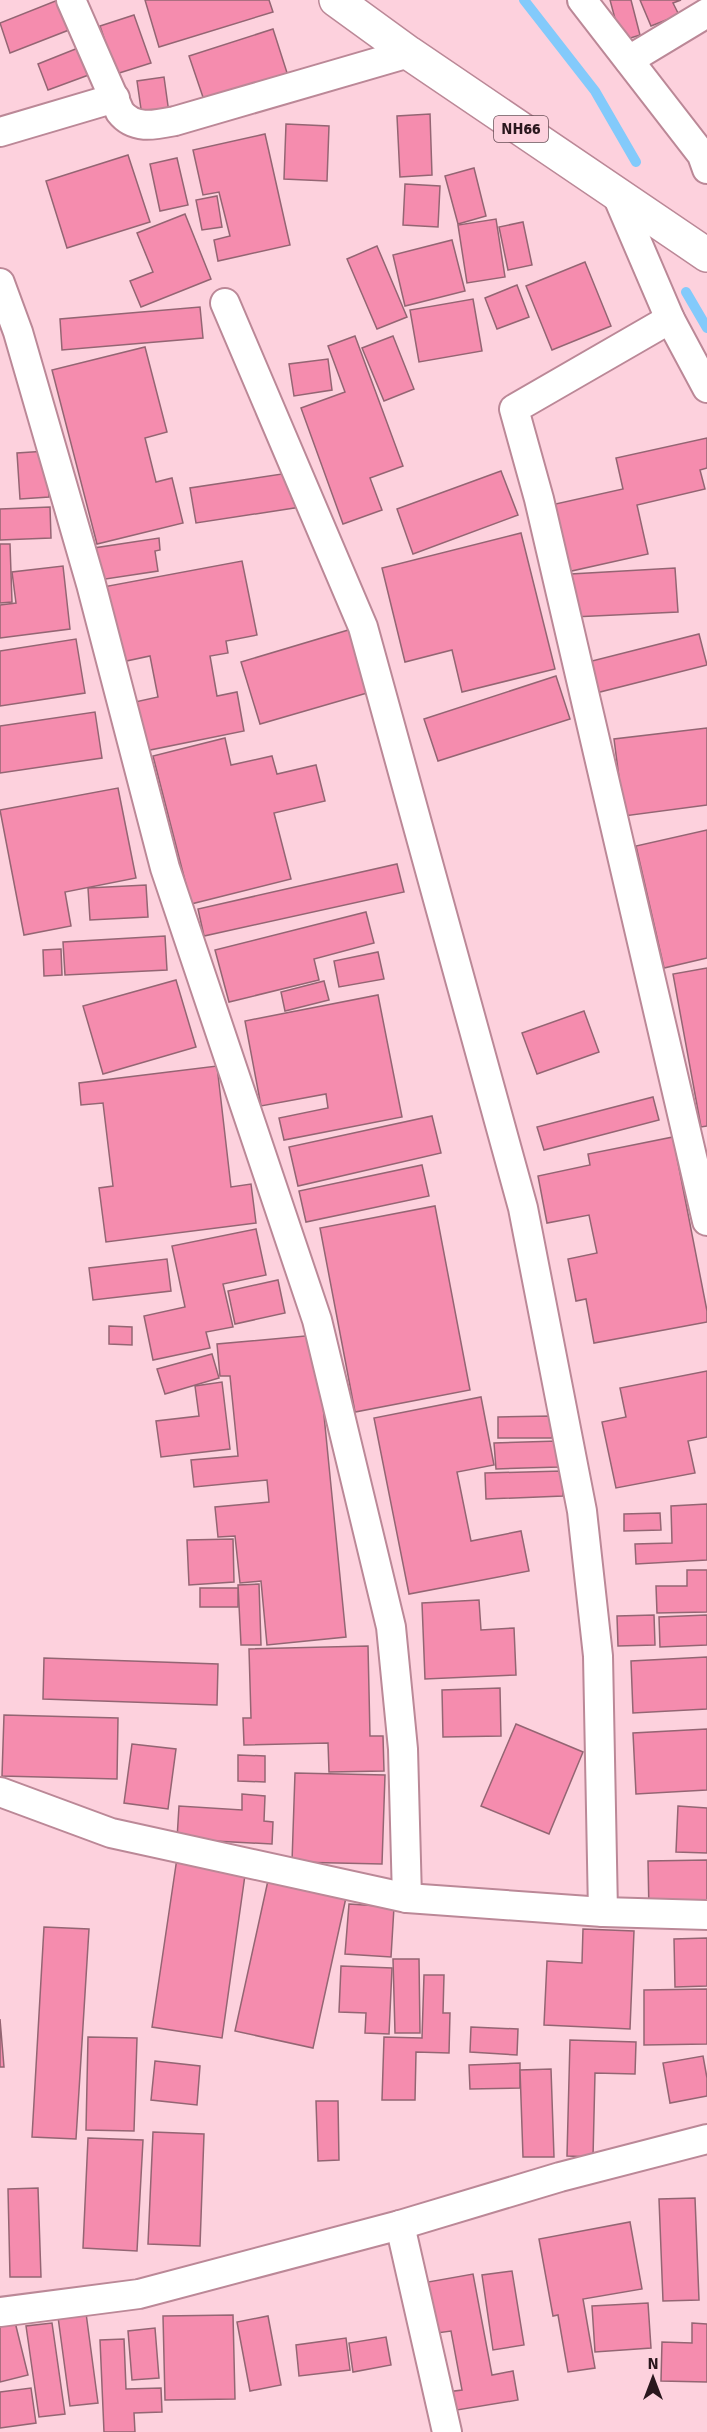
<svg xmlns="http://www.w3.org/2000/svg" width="707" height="2432" font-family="Signika,sans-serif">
  <rect width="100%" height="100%" fill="#fdd1dd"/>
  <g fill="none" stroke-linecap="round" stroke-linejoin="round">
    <g stroke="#83cafb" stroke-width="10">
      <path d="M524,0L595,91L636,162"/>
      <path d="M686,292L707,328"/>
    </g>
  </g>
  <g fill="#f58cae" stroke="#946573" stroke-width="1.5">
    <path d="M58,0L74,28L10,53L0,23Z"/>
    <path d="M145,0H269L273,12L159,47Z"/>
    <path d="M610,0H631L640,35L621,41Z"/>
    <path d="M640,0H681L673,3L679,15L651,26Z"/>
    <path d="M134,15L151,63L116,74L100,26Z"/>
    <path d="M273,29L289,79L206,106L189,56Z"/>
    <path d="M83,46L94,73L48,90L38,64Z"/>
    <path d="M164,77L169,113L142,116L137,81Z"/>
    <path d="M430,114L432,175L400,177L397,116Z"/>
    <path d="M286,124L329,126L327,181L284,179Z"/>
    <path d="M265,134L290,245L218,261L214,240L230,236L219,192L203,195L193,150Z"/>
    <path d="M128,155L150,222L67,248L46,181Z"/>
    <path d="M177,158L188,205L160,211L150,164Z"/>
    <path d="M474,168L486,216L458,224L445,176Z"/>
    <path d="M405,184L440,186L438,227L403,225Z"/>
    <path d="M217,196L222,227L202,230L196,200Z"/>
    <path d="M185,214L211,279L141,307L130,281L153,272L137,233Z"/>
    <path d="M496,219L505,277L467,283L458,225Z"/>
    <path d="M523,222L532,265L508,270L499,227Z"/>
    <path d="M452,240L465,291L405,306L393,255Z"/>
    <path d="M377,246L407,317L377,329L347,259Z"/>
    <path d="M585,262L611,326L552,350L526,286Z"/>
    <path d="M517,285L529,317L497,329L485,298Z"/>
    <path d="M473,299L482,351L419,362L410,310Z"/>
    <path d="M200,307L203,338L62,350L60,319Z"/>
    <path d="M355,336L403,466L370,478L382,510L343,524L301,408L345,392L328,346Z"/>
    <path d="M393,336L414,389L384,401L362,348Z"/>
    <path d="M145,347L167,432L145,438L156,482L172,478L183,523L97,544L52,370Z"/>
    <path d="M328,359L332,390L294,396L289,364Z"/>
    <path d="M707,438V468L700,470L705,489L637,505L648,554L567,572L551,505L623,489L616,458Z"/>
    <path d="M47,451L49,497L20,499L17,453Z"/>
    <path d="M501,471L518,515L413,554L397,509Z"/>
    <path d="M295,472L301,507L196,523L190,488Z"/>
    <path d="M50,507L51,538L0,540V509Z"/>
    <path d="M521,533L555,669L462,692L452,650L405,662L382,568Z"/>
    <path d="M159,538L160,550L155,551L158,571L99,580L94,548Z"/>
    <path d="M0,544H10L12,602L0,603Z"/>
    <path d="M242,561L257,635L226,641L228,653L210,656L217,696L237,692L244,731L145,751L135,702L158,697L150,656L117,663L103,587Z"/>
    <path d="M63,566L70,629L0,638V605L16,603L12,572Z"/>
    <path d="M675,568L678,612L573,617L571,574Z"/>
    <path d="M355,628L374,691L260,724L241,662Z"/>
    <path d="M699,634L707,665L596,693L588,662Z"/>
    <path d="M76,639L85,693L0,706V651Z"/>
    <path d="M556,676L570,719L438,761L424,719Z"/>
    <path d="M95,712L102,758L0,773V726Z"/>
    <path d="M707,728V805L624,816L614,739Z"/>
    <path d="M225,738L231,765L272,756L277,774L316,765L325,801L274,813L291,879L191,904L153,756Z"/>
    <path d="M118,788L136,878L65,892L71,926L24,935L0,810Z"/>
    <path d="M707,830V958L664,968L636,846Z"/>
    <path d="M397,864L404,892L204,936L198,909Z"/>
    <path d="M146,885L148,917L90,920L88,888Z"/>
    <path d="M366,912L374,943L314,959L319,980L229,1002L215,950Z"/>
    <path d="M165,936L167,970L65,975L63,942Z"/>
    <path d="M61,949L62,975L44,976L43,950Z"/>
    <path d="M378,952L384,979L339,987L334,961Z"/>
    <path d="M707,968V1126L701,1127L673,974Z"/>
    <path d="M176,980L196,1047L103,1074L83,1006Z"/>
    <path d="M324,981L329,1000L285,1011L281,992Z"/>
    <path d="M378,995L402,1117L284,1140L279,1118L328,1108L326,1094L261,1106L245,1021Z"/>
    <path d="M584,1011L599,1052L537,1074L522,1033Z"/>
    <path d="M217,1066L231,1187L251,1184L256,1223L106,1242L99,1188L113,1186L103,1103L81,1105L79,1083Z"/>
    <path d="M653,1097L659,1120L544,1150L537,1127Z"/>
    <path d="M432,1116L441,1153L298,1186L289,1147Z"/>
    <path d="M673,1137L707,1311V1322L594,1343L586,1299L576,1301L568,1259L597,1253L589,1215L547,1223L538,1176L590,1165L588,1154Z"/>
    <path d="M422,1165L429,1196L306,1222L299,1191Z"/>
    <path d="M435,1206L470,1390L355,1412L320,1228Z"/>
    <path d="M256,1229L266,1275L223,1284L233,1327L206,1332L210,1348L153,1360L144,1316L185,1307L172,1246Z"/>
    <path d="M167,1259L171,1291L93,1300L89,1268Z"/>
    <path d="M278,1280L285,1313L235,1324L228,1291Z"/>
    <path d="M109,1326L132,1327V1345L109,1344Z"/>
    <path d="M316,1335L346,1637L267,1645L261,1581L240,1583L235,1536L218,1537L215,1507L269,1502L267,1480L194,1487L191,1460L238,1456L230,1376H220L217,1344Z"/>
    <path d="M212,1354L219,1378L165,1394L157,1369Z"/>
    <path d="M707,1371V1437L688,1441L695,1473L616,1488L602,1422L626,1417L620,1388Z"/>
    <path d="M222,1382L230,1449L161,1457L156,1421L199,1416L195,1386Z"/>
    <path d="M481,1397L494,1465L457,1472L471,1541L521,1531L529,1571L409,1594L374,1418Z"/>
    <path d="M552,1416V1438H498V1417Z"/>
    <path d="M558,1441L559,1467L496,1469L494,1443Z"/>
    <path d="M562,1471L563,1496L486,1499L485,1473Z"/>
    <path d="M707,1504V1560L636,1564L635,1544L672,1543L671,1506Z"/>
    <path d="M660,1513L661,1530L624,1531V1514Z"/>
    <path d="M233,1539L234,1582L189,1585L187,1540Z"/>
    <path d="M687,1570H707V1612L657,1613L656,1586H687Z"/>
    <path d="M259,1584L261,1645H241L238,1585Z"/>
    <rect x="200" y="1588" width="38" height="19"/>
    <path d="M479,1600L481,1630L514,1628L516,1675L425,1679L422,1603Z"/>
    <path d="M654,1615L655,1645L618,1646L617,1616Z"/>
    <path d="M707,1615V1645L660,1647L659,1617Z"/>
    <path d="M368,1646L370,1736H383L384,1771L329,1772L328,1743L244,1745L243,1718H251L249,1649Z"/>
    <path d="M707,1657V1709L633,1713L631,1661Z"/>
    <path d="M44,1658L218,1664L217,1705L43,1699Z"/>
    <path d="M500,1688L501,1736L443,1737L442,1690Z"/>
    <path d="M4,1715L118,1718L117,1779L2,1776Z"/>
    <path d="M516,1724L583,1752L549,1834L481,1806Z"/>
    <path d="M707,1729V1790L636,1794L633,1733Z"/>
    <path d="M132,1744L176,1749L168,1809L124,1803Z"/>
    <path d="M238,1755L265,1756V1782L238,1781Z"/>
    <path d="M295,1773L385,1775L382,1864L292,1862Z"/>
    <path d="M242,1794L265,1796L264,1821L273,1822L272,1844L177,1839L179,1806L242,1810Z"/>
    <path d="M678,1806L707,1808V1853L676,1852Z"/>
    <path d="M177,1858L246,1868L222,2038L152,2027Z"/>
    <path d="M707,1860V1911L649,1912L648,1861Z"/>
    <path d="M269,1876L347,1893L313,2048L235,2031Z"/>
    <path d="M349,1904L394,1907L391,1957L345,1954Z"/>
    <path d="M44,1927L89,1929L76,2139L32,2137Z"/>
    <path d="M583,1929L634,1931L630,2029L544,2025L547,1961L582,1963Z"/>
    <path d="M707,1938V1986L675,1987L674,1939Z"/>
    <path d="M393,1959H419L420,2033H395Z"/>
    <path d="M341,1966L392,1968L389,2034L365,2033L366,2013L339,2012Z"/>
    <path d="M424,1975H444L443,2013H450L449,2053L416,2052L415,2100H382L384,2037L422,2038Z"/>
    <path d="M707,1989V2044L644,2045V1990Z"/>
    <path d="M0,2019L4,2067H0Z"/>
    <path d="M471,2027L518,2029L517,2055L470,2052Z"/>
    <path d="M88,2037L137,2038L134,2131L86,2130Z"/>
    <path d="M570,2040L636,2042L635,2074L595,2073L593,2157L567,2156Z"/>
    <path d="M703,2056L707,2078V2096L670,2103L663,2063Z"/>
    <path d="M155,2061L200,2066L197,2105L151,2100Z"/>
    <path d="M520,2063V2088L470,2089L469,2065Z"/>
    <path d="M551,2069L554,2157H523L520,2070Z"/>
    <path d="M316,2101H338L339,2160L318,2161Z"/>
    <path d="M153,2132L204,2134L200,2246L148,2244Z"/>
    <path d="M88,2138L143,2140L137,2251L83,2248Z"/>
    <path d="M38,2188L41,2277H10L8,2189Z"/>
    <path d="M695,2198L699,2300L663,2301L659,2199Z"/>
    <path d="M630,2222L642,2289L583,2299L595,2368L568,2372L558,2315L553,2316L539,2239Z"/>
    <path d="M512,2271L524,2345L493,2350L482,2275Z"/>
    <path d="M473,2274L492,2375L513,2371L518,2400L451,2411L447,2392L462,2390L451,2331L437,2333L428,2282Z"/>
    <path d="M648,2303L651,2348L595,2352L592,2306Z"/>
    <path d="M86,2313L98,2403L70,2406L58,2317Z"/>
    <path d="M233,2315L235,2399L165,2400L163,2316Z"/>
    <path d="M268,2316L281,2385L250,2391L237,2322Z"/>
    <path d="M15,2322L28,2375L0,2382V2325Z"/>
    <path d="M52,2323L65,2414L39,2417L26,2326Z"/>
    <path d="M692,2323L707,2324V2382L661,2381L662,2342L692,2343Z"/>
    <path d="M155,2328L159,2378L132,2380L128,2331Z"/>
    <path d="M386,2337L391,2365L353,2372L349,2343Z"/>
    <path d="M346,2338L350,2370L299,2376L296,2345Z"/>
    <path d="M124,2339L126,2389L161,2388L162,2412L134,2413L135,2432H104L100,2340Z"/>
    <path d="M31,2388L36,2423L0,2428V2392Z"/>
  </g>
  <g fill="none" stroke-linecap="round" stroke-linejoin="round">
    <defs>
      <g id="minor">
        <path d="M71,0L120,112C134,130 155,125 175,121L409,53"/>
        <path d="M582,0L702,155L707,169"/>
        <path d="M629,60L707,13"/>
        <path d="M0,132L115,98"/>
        <path d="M616,193L670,319L707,388"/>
        <path d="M0,283L18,332L91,584L165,868L317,1320L391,1627L403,1749L407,1898"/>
        <path d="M225,303L363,627L523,1208L582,1511L598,1656L603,1912"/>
        <path d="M670,319L514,409L539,499L707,1221"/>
        <path d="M0,1792L111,1833L407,1898L603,1912L707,1915"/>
        <path d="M400,2225L447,2432"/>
        <path d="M0,2312L139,2294L400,2225L560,2177L707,2139"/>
      </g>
      <path id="trunk" d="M336,0L409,53L707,255"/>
    </defs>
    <use href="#minor" stroke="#bb8897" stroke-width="32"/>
    <use href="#trunk" stroke="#bb8897" stroke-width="36"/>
    <use href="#minor" stroke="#fff" stroke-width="28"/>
    <use href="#trunk" stroke="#fff" stroke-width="33"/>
  </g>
  <g text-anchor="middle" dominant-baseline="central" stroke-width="5" stroke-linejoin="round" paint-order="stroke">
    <rect fill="#fdd1dd" stroke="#694f57" stroke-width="1.5" x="494" y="116" width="54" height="26" rx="4.5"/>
    <g font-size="16" font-weight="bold" fill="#2a171d">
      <text x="521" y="129">NH66</text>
    </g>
  </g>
  <g transform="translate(653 2378)" stroke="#fdd1dd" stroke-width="4.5" paint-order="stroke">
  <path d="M0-4.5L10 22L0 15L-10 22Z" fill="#2a171d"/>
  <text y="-9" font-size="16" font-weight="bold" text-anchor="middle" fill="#2a171d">N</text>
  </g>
</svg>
